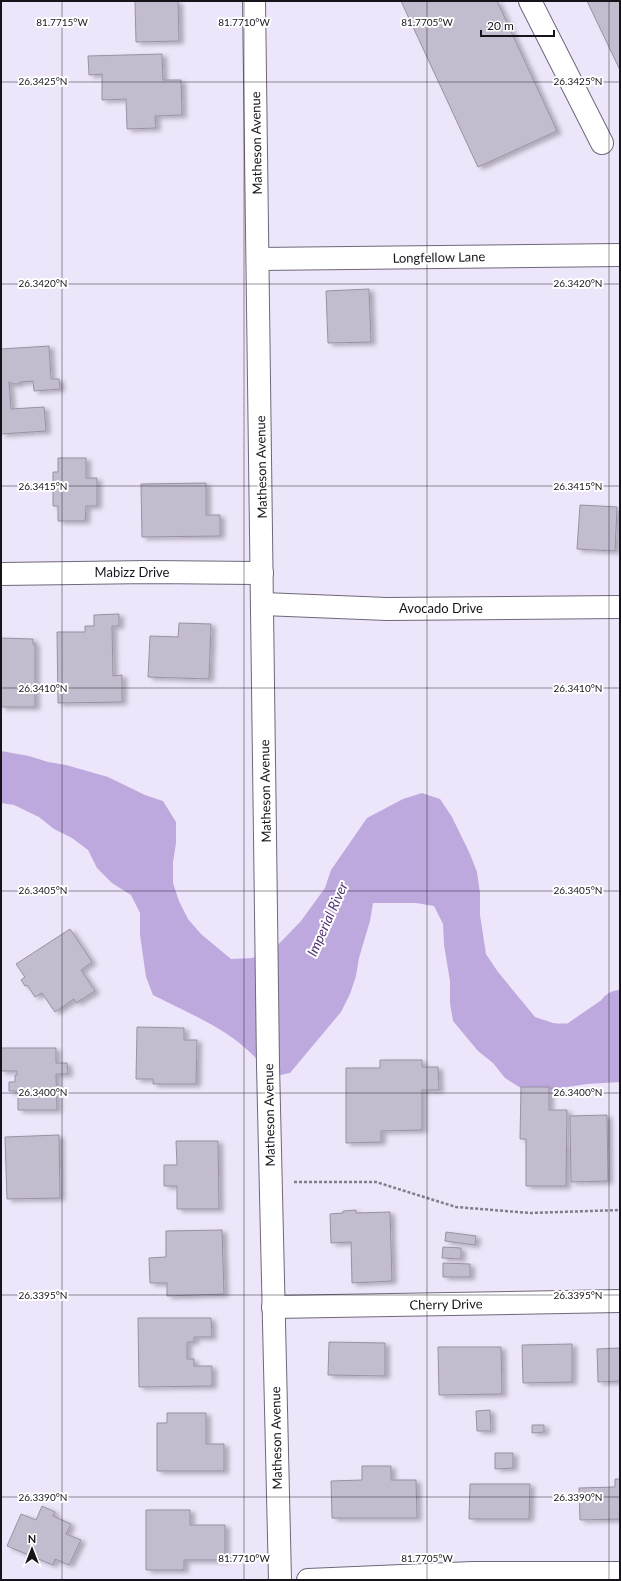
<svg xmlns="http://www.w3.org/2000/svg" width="621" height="1581" font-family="Lato,sans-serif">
  <defs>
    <filter id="shadow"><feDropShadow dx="4.5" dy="2.5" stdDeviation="2" flood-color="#0004"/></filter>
  </defs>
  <rect width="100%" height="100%" fill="#ede5f9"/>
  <path fill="#bea9df" d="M1,751L29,756L48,762L66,765L108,777L145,795L163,801L176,822V843L173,862V883L179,901L188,919L201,934L231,959L252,958L271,952L301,921L325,888L331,870L367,818L403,799L422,793L440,799L452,817L470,854L477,872L480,893V915L486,954L498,972L535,1017L553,1023L572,1026H593L611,1023L620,1005V1082L587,1084L548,1090H524L505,1078L493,1063L478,1051L453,1021L450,1003V981L444,945L443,924L434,906L416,903H373L370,921L359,958L356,976L350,994L341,1012L290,1073L271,1077C263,1066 255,1056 244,1047C219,1025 182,1010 153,995L146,977L140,935V913L131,895L112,883L97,868L88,850L72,838L54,829L39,817L14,805L1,803Z"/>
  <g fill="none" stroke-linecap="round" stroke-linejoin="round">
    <path stroke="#bea9df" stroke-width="44" d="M551,1046L575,1045L617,1016L620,1012"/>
  </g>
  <g fill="#c3bccf" stroke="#9991a5" filter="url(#shadow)">
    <path d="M135,1H178L179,41L136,42Z"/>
    <path d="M401,1H497L557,131L478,167Z"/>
    <path d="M587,1H620V70Z"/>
    <path d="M162,54L163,80H181L182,115L155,116L156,128L127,129L126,99L102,100V74L89,75L88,56Z"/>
    <path d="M369,289L371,342L328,343L326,291Z"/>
    <path d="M49,346L51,379H59L60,389L34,391L33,381L20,382L18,384H13L9,382L11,409L44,407L46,431L1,434V349Z"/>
    <path d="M58,458H86V478H97V506H86L85,521H58V506H53V472H58Z"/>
    <path d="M206,483V515H220V536L142,537L141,484Z"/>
    <path d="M580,505L617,507L615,551L577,549Z"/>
    <path d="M119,614V626H112L113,676L122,675V702L58,703L57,632H85V626H94V615Z"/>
    <path d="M179,623L211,624L209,679L148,677L150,636L178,637Z"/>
    <path d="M1,638L33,639V644H35V707H1Z"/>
    <path d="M70,929L92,962L81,970L95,991L76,1003L74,999L55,1012L42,993L35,997L27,985L25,986L21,980L25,977L16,964Z"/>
    <path d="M137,1027L184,1028V1040H197L196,1084H153V1079H136Z"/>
    <path d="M1,1048H56V1063H67L68,1074H56L57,1110H18V1091H9V1082H15V1075H17V1071H1Z"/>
    <path d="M380,1060H422V1067H438L439,1090H422V1130L381,1131V1142L346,1143V1068H380Z"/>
    <path d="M521,1087H549V1110H567L566,1186H526V1139H520Z"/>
    <path d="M607,1115L608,1181L571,1182L570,1116Z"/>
    <path d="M59,1135L60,1198L7,1199L5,1137Z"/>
    <path d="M176,1141H218L219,1209H177V1186H164V1165H177Z"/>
    <path d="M356,1210V1213L390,1212L392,1281L352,1283L351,1242L331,1243L330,1214L343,1213V1211Z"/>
    <path d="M222,1230L224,1294L167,1296V1283H150L149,1258L166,1257V1231Z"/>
    <path d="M446,1232L476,1236L475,1245L445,1241Z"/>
    <path d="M443,1247L461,1248V1259L442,1258Z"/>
    <path d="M443,1263L470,1264V1277H443Z"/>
    <path d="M138,1318H211L212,1337H194V1342H187V1359H194V1366H212V1386L139,1387Z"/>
    <path d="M329,1342L385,1343V1376L328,1375Z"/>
    <path d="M572,1344V1382L523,1383L522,1345Z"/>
    <path d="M438,1347H501L502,1394L439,1395Z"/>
    <path d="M620,1348V1381L598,1382L597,1349Z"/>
    <path d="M490,1410L491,1431H477L476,1411Z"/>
    <path d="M167,1413H206V1444H224V1471H157V1423H167Z"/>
    <path d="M532,1425H544V1432L532,1433Z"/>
    <path d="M495,1453H513V1468L495,1469Z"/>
    <path d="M362,1466H391V1480H416L417,1518H332L331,1481L362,1480Z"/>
    <path d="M615,1479H620V1519L580,1520L579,1488L615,1487Z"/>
    <path d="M470,1484H530L529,1519H469Z"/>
    <path d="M42,1506L55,1512L53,1516L71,1524L66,1534L81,1540L69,1565L55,1559L53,1565L7,1546L21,1514L36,1520Z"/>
    <path d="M146,1510H190V1525H225V1560H184V1570H146Z"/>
  </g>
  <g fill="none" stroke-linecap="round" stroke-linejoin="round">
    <defs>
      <g id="minor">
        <path d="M254,1L268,1065L280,1580"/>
        <path d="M530,1L602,143"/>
        <path d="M258,259L620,255"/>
        <path d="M1,574L150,572L262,573"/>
        <path d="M263,604L387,609L620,607"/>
        <path d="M273,1307L620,1301"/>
        <path d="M308,1580L473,1573H620"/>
      </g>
    </defs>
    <use href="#minor" stroke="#6f687a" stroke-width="24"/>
    <path stroke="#827d8a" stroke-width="2.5" stroke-dasharray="3 2" stroke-linecap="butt" d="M294,1182H376L456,1207L530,1213L620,1210"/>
    <use href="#minor" stroke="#fff" stroke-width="22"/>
  </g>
  <path fill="none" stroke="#16131a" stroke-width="1" stroke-opacity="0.45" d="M62,1V1580M244,1V1580M427,1V1580M609,1V1580M1,82H620M1,284H620M1,486H620M1,688H620M1,891H620M1,1093H620M1,1295H620M1,1497H620"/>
  <g text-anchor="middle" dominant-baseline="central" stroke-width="4" stroke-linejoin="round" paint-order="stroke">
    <g font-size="13" fill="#16131a" stroke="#fff">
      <text transform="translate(256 143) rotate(-91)">Matheson Avenue</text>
      <text transform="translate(439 257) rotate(-1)">Longfellow Lane</text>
      <text transform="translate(261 467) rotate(-91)">Matheson Avenue</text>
      <text x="132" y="572">Mabizz Drive</text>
      <text x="441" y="608">Avocado Drive</text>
      <text transform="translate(265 791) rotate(-91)">Matheson Avenue</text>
      <text transform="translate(269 1115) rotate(-91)">Matheson Avenue</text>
      <text transform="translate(446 1304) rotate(-1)">Cherry Drive</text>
      <text transform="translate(276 1438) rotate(-91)">Matheson Avenue</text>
    </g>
    <g font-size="14" font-style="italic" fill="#533576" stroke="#fff">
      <text transform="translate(327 919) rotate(-66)">Imperial River</text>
    </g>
  </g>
  <g font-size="10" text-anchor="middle" fill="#16131a" stroke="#fff" stroke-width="4" stroke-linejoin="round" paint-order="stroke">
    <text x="62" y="26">81.7715°W</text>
    <text x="244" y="26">81.7710°W</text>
    <text x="427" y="26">81.7705°W</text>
    <text x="43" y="85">26.3425°N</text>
    <text x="578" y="85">26.3425°N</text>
    <text x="43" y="287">26.3420°N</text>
    <text x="578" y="287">26.3420°N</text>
    <text x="43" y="490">26.3415°N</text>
    <text x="578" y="490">26.3415°N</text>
    <text x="43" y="692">26.3410°N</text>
    <text x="578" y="692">26.3410°N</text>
    <text x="43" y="894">26.3405°N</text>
    <text x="578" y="894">26.3405°N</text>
    <text x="43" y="1096">26.3400°N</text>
    <text x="578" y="1096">26.3400°N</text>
    <text x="43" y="1299">26.3395°N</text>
    <text x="578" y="1299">26.3395°N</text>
    <text x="43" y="1501">26.3390°N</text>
    <text x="578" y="1501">26.3390°N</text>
    <text x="244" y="1562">81.7710°W</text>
    <text x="427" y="1562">81.7705°W</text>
  </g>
  <rect width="621" height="1581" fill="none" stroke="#16131a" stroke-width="4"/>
  <g transform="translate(32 1549)" stroke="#ffffff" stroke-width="3" paint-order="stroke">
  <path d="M0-3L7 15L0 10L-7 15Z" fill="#16131a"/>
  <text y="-6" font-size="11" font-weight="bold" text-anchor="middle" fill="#16131a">N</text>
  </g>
  <path d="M481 30v6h73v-6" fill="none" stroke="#16131a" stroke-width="2"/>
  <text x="487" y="30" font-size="12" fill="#16131a" stroke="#ffffff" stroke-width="3" paint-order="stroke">20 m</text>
</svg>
